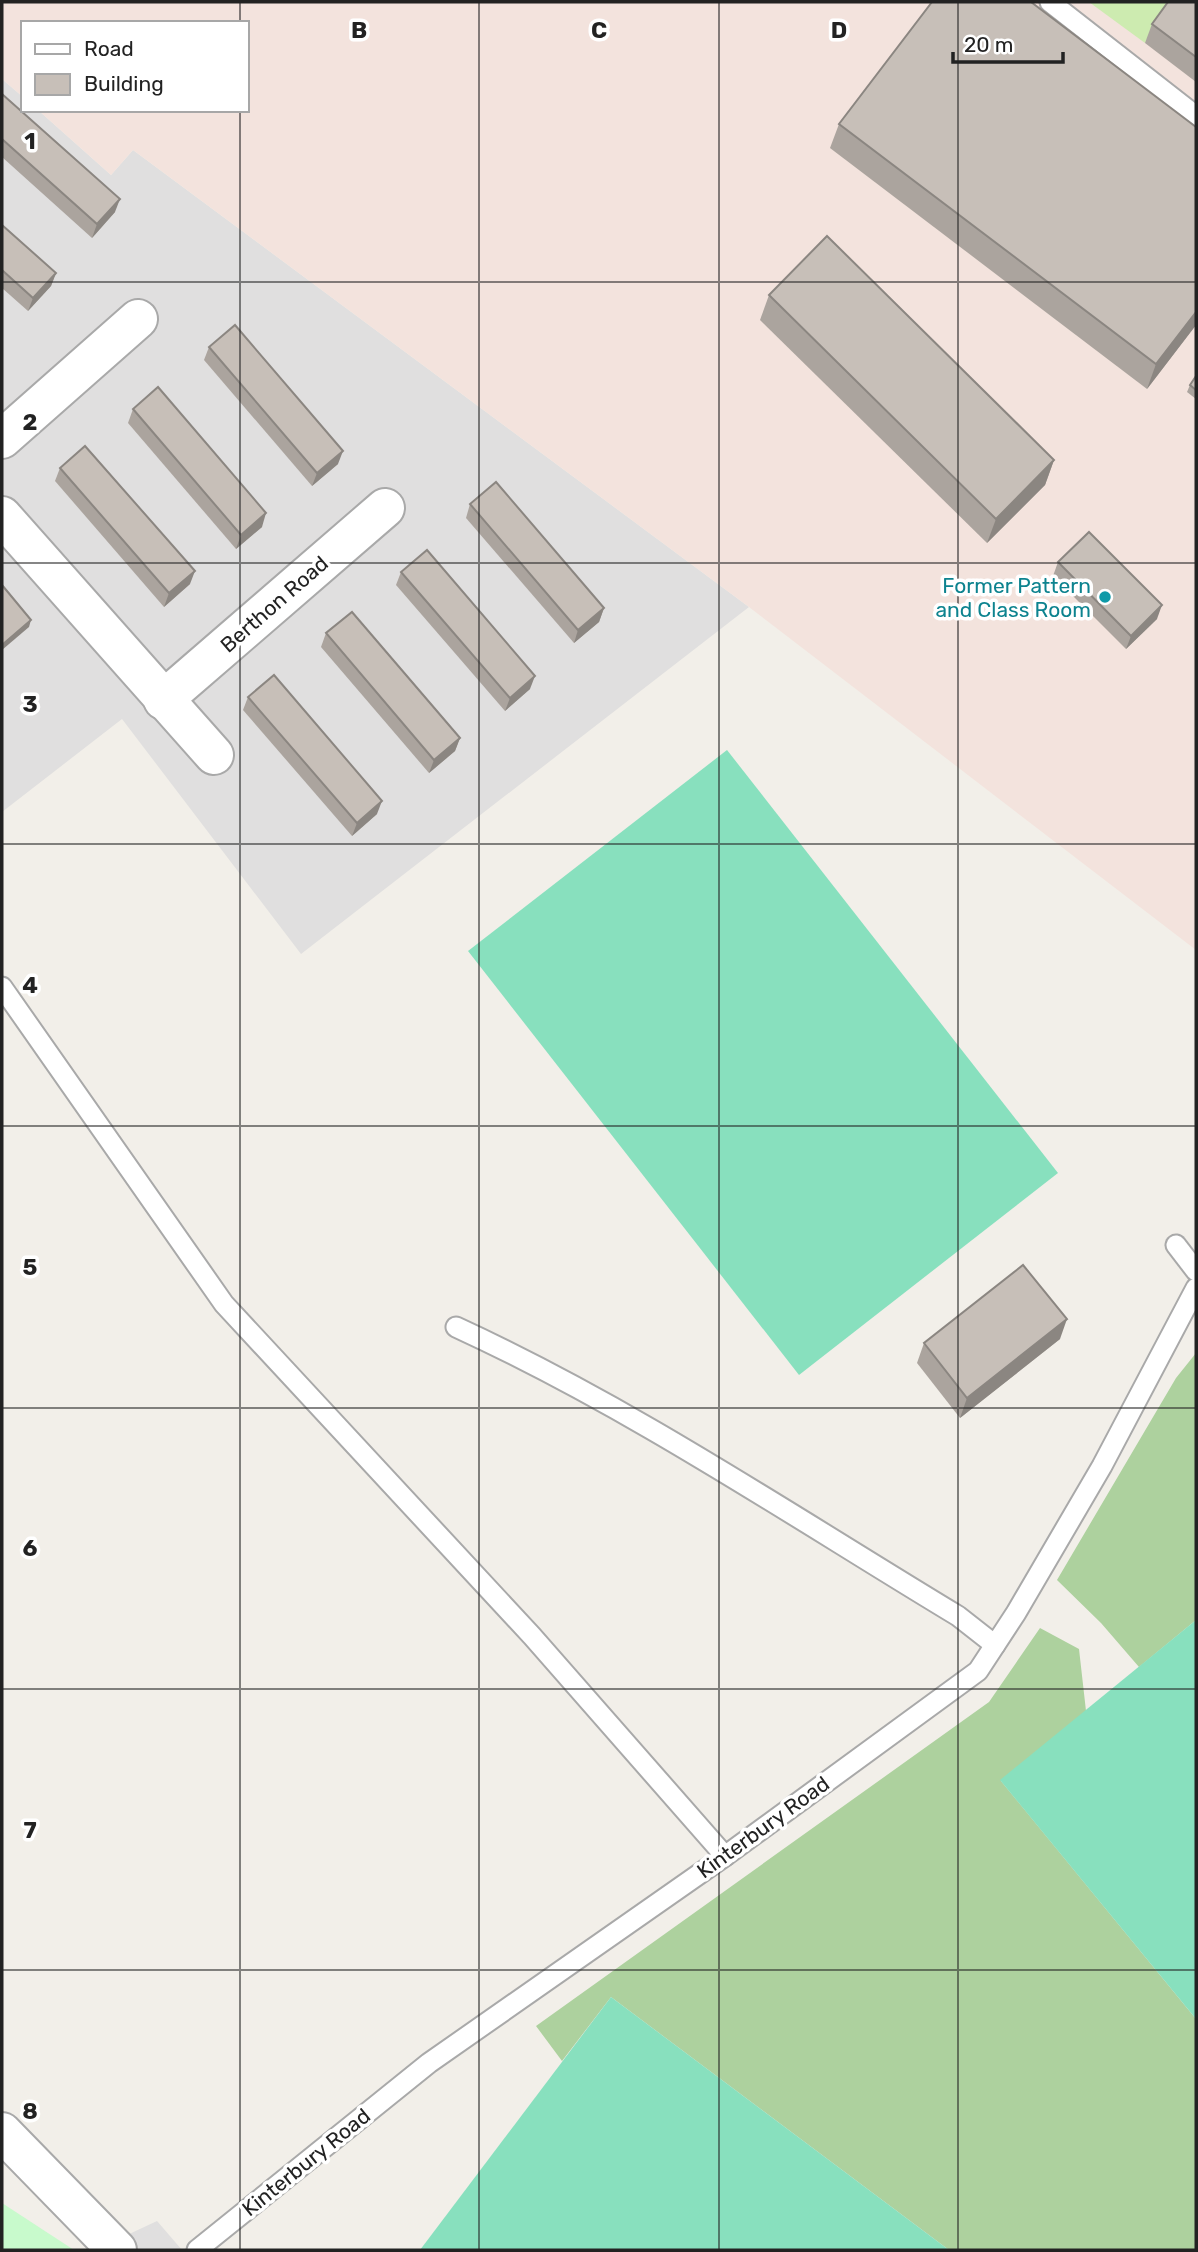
<svg xmlns="http://www.w3.org/2000/svg" width="1198" height="2252" font-family="Rubik,sans-serif">
  <rect width="100%" height="100%" fill="#f2efe9"/>
  <g fill="#e0dfdf">
    <path d="M2,79L23,97V110H38L111,175L133,150L749,607L301,954L122,719L2,812Z"/>
    <path d="M157,2221L182,2250H95Z"/>
  </g>
  <path fill="#f3e3dd" d="M2,2H1196V950L749,607L133,150L111,175L38,110H247V23H23V97L2,79Z"/>
  <path fill="#cdebb0" d="M1089,2H1176L1145,43Z"/>
  <g fill="#add19e">
    <path d="M1196,1353V1620L1139,1667L1101,1623L1057,1580L1176,1378Z"/>
    <path d="M1040,1628L1079,1649L1086,1711L1001,1781L1196,2019V2250H949L611,1997L562,2061L536,2026L989,1702Z"/>
  </g>
  <path fill="#c8facc" d="M2,2203L74,2250H2Z"/>
  <g fill="#88e0be">
    <path d="M727,750L1058,1173L799,1375L468,951Z"/>
    <path d="M1196,1620V2019L1000,1780Z"/>
    <path d="M611,1997L949,2250H420Z"/>
  </g>
  <g fill="none" stroke-linecap="round" stroke-linejoin="round">
    <defs>
      <g id="lane">
        <path d="M1050,2L1196,116"/>
        <path d="M2,987L224,1304L532,1636L725,1856"/>
        <path d="M1176,1245L1196,1271"/>
        <path d="M456,1327C632,1408 792,1516 958,1616L995,1645"/>
        <path d="M197,2250L429,2063L725,1856L978,1671L1016,1613L1102,1466L1196,1288"/>
      </g>
      <g id="street">
        <path d="M2,439L138,319"/>
        <path d="M2,516L214,755"/>
        <path d="M163,700L385,508"/>
        <path d="M2,2132L117,2250"/>
      </g>
    </defs>
    <use href="#lane" stroke="#a9a9a9" stroke-width="23"/>
    <use href="#street" stroke="#a9a9a9" stroke-width="42"/>
    <use href="#lane" stroke="#fff" stroke-width="19"/>
    <use href="#street" stroke="#fff" stroke-width="38"/>
  </g>
  <g fill="#aba49e">
    <path d="M1196,2V82L1145,43L1152,24Z"/>
    <path d="M2,94L115,212L92,238L2,157Z"/>
    <path d="M839,124L1196,127V325L1147,389L830,148Z"/>
    <path d="M2,225L56,273L51,286L28,311L2,288Z"/>
    <path d="M769,295L1054,460L1045,485L987,543L760,320Z"/>
    <path d="M209,347L338,464L312,486L204,360Z"/>
    <path d="M1196,376V399L1187,392L1190,385Z"/>
    <path d="M133,409L262,527L236,549L128,423Z"/>
    <path d="M60,468L190,584L164,607L55,481Z"/>
    <path d="M470,504L604,608L599,622L574,643L466,518Z"/>
    <path d="M1058,562L1157,619L1126,649L1053,576Z"/>
    <path d="M401,572L530,689L505,711L396,585Z"/>
    <path d="M326,633L460,738L455,751L429,773L321,647Z"/>
    <path d="M248,697L377,814L352,836L243,710Z"/>
    <path d="M1060,1339L960,1418L917,1363L924,1343Z"/>
  </g>
  <g fill="#8b8681">
    <path d="M120,199L115,212L92,238L97,224Z"/>
    <path d="M56,273L51,286L28,311L33,298Z"/>
    <path d="M1196,312V325L1147,389L1156,364Z"/>
    <path d="M343,451L338,464L312,486L317,473Z"/>
    <path d="M1054,460L1045,485L987,543L996,519Z"/>
    <path d="M266,513L262,527L236,549L241,535Z"/>
    <path d="M195,571L190,584L164,607L169,593Z"/>
    <path d="M1162,605L1157,619L1126,649L1131,636Z"/>
    <path d="M604,608L599,622L574,643L578,630Z"/>
    <path d="M31,620L29,627L2,650V645Z"/>
    <path d="M535,676L530,689L505,711L510,698Z"/>
    <path d="M460,738L455,751L429,773L434,760Z"/>
    <path d="M382,801L377,814L352,836L357,823Z"/>
    <path d="M1067,1319L1060,1339L960,1418L967,1398Z"/>
  </g>
  <g fill="#c7bfb8" stroke="#8b8681" stroke-width="2">
    <path d="M932,2H1031L1196,127V312L1156,364L839,124Z"/>
    <path d="M1168,2H1196V57L1152,24Z"/>
    <path d="M2,94L120,199L97,224L2,139Z"/>
    <path d="M2,225L56,273L33,298L2,270Z"/>
    <path d="M827,236L1054,460L996,519L769,295Z"/>
    <path d="M235,325L343,451L317,473L209,347Z"/>
    <path d="M1196,376V390L1190,385Z"/>
    <path d="M158,387L266,513L241,535L133,409Z"/>
    <path d="M85,446L195,571L169,593L60,468Z"/>
    <path d="M496,482L604,608L578,630L470,504Z"/>
    <path d="M1089,532L1162,605L1131,636L1058,562Z"/>
    <path d="M427,550L535,676L510,698L401,572Z"/>
    <path d="M2,585L31,620L2,645Z"/>
    <path d="M352,612L460,738L434,760L326,633Z"/>
    <path d="M274,675L382,801L357,823L248,697Z"/>
    <path d="M1023,1265L1067,1319L967,1398L924,1343Z"/>
  </g>
  <path fill="none" stroke="#222" stroke-width="2" stroke-opacity="0.55" d="M240,2V23M479,2V2250M719,2V2250M958,2V2250M240,110V2250M2,282H1196M2,563H1196M2,844H1196M2,1126H1196M2,1408H1196M2,1689H1196M2,1970H1196"/>
  <circle fill="#0f9aa8" stroke="#fff" stroke-width="2.5" cx="1105" cy="597" r="7"/>
  <g text-anchor="middle" dominant-baseline="central" stroke-width="7" stroke-linejoin="round" paint-order="stroke">
    <g font-size="21" fill="#0d838f" stroke="#fff" text-anchor="end">
      <text x="1091" y="585">Former Pattern<tspan x="1091" dy="24">and Class Room</tspan></text>
    </g>
    <g font-size="21" fill="#222" stroke="#fff">
      <text transform="translate(274 604) rotate(-41)">Berthon Road</text>
      <text transform="translate(763 1827) rotate(-36)">Kinterbury Road</text>
      <text transform="translate(306 2162) rotate(-39)">Kinterbury Road</text>
    </g>
  </g>
  <g font-size="23" text-anchor="middle" font-weight="bold" fill="#222" stroke="#fff" stroke-width="7" stroke-linejoin="round" paint-order="stroke">
    <text x="359" y="38">B</text>
    <text x="599" y="38">C</text>
    <text x="839" y="38">D</text>
    <text x="30" y="149">1</text>
    <text x="30" y="430">2</text>
    <text x="30" y="712">3</text>
    <text x="30" y="993">4</text>
    <text x="30" y="1275">5</text>
    <text x="30" y="1556">6</text>
    <text x="30" y="1838">7</text>
    <text x="30" y="2119">8</text>
  </g>
  <rect width="1198" height="2252" fill="none" stroke="#222222" stroke-width="7"/>
  <rect x="21" y="21" width="228" height="91" fill="#ffffff" stroke="#a7a7a7" stroke-width="2"/>
  <rect x="35" y="44" width="35" height="10" fill="#ffffff" stroke="#a7a7a7" stroke-width="2"/>
  <text x="84" y="56" font-size="21" fill="#222222">Road</text>
  <rect x="35" y="74" width="35" height="21" fill="#c7bfb8" stroke="#a7a7a7" stroke-width="2"/>
  <text x="84" y="91" font-size="21" fill="#222222">Building</text>
  <path d="M953 52v10h110v-10" fill="none" stroke="#222222" stroke-width="3.5"/>
  <text x="964" y="52" font-size="21" fill="#222222" stroke="#ffffff" stroke-width="5" paint-order="stroke">20 m</text>
</svg>
